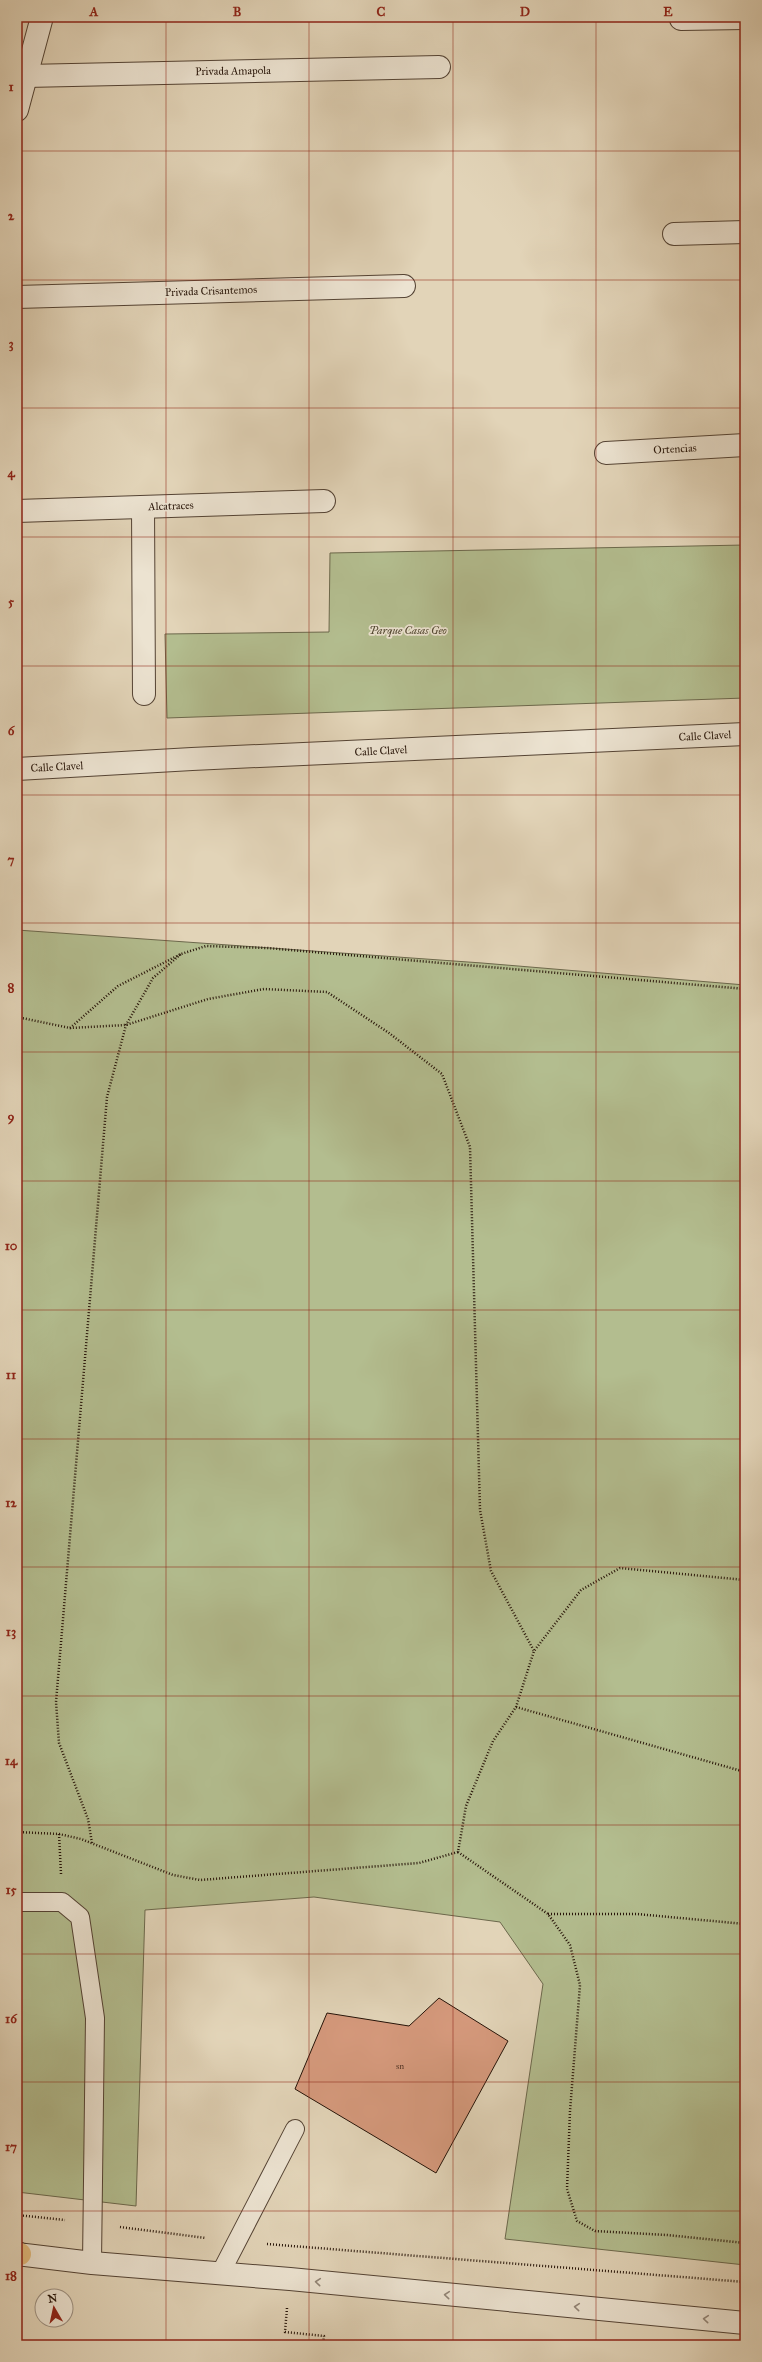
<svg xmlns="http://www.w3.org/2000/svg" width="762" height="2362" font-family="'IM FELL Great Primer',serif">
  <rect width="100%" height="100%" fill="#e2d4b8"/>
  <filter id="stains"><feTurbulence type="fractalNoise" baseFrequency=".005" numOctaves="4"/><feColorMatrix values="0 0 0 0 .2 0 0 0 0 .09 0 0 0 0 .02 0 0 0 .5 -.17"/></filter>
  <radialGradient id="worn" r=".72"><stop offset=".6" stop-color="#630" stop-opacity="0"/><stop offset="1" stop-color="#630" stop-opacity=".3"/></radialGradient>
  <g fill="#b3bd8f" stroke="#6c684c">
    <path d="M745,545V698L167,718L165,634L329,632L330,553Z"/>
    <path d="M17,930L482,963L745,985V2265L505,2239L543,1984L500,1922L314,1897L145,1910L136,2206L17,2192Z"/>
  </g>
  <path fill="#d5997c" stroke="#251308" d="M439,1998L508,2041L436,2173L295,2089L327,2013L409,2026Z"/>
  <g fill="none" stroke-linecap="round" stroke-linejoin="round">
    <defs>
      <g id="service">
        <path d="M17,1902H62L80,1917L95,2018L92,2263"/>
        <path d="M220,2274L295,2129"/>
      </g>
      <g id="minor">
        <path d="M681,19L745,18"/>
        <path d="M26,76L439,67"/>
        <path d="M17,110L42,17"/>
        <path d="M674,234L745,232"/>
        <path d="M17,297L404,286"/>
        <path d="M606,453L745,445"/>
        <path d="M143,507L144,694"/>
        <path d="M17,511L324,501"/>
        <path d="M17,769L192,759L745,734"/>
      </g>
      <path id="tertiary" d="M17,2254L92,2263L290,2279L745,2323"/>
      <path id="trunk" d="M17,2254H20"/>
    </defs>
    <use href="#service" stroke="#544334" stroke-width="20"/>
    <use href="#minor" stroke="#544334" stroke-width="24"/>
    <use href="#tertiary" stroke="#544334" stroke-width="24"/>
    <use href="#trunk" stroke="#251308" stroke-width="24"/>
    <g stroke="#251308" stroke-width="2.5" stroke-dasharray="1 2" stroke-linecap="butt">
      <path d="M17,1017L70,1028L126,1025L208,999L264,989L327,992L389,1033L442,1074L470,1147L480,1510L491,1571L534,1651"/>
      <path d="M70,1028L118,986L181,954L206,946L267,948L745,989"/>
      <path d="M516,1707L745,1772"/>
      <path d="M17,1832L59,1834L81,1839L173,1875L200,1880L419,1863L458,1852L466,1806L493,1741L516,1707L534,1651L581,1590L620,1568L745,1580"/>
      <path d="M59,1834L61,1874"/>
      <path d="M92,1843L88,1819L59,1743L56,1702L107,1097L126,1025L153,978L181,954"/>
      <path d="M458,1852L548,1914L570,1945L580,1985L570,2111L567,2189L577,2221L595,2231L667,2235L745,2243"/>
      <path d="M548,1914H637L745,1924"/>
      <path d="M17,2215L65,2220"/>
      <path d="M120,2227L206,2238"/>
      <path d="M267,2244L745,2282"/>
      <path d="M287,2308L285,2332L324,2336L323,2345"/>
    </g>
    <use href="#service" stroke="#ece3d1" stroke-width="18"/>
    <use href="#minor" stroke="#ece3d1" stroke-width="22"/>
    <use href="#tertiary" stroke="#ece3d1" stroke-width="22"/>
    <use href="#trunk" stroke="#e1ba7c" stroke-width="22"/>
  </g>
  <defs><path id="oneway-chevron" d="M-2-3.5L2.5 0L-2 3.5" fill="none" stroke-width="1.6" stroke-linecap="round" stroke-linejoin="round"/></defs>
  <g stroke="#928577">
    <use href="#oneway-chevron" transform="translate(318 2282) rotate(-175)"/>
    <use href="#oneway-chevron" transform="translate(447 2295) rotate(-175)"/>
    <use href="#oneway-chevron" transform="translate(577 2307) rotate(-175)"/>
    <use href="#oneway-chevron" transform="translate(706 2319) rotate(-175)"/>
  </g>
  <path fill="none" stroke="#8f2418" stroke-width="1" stroke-opacity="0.55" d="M166,17V2345M309,17V2345M453,17V2345M596,17V2345M17,151H745M17,280H745M17,408H745M17,537H745M17,666H745M17,795H745M17,923H745M17,1052H745M17,1181H745M17,1310H745M17,1439H745M17,1567H745M17,1696H745M17,1825H745M17,1954H745M17,2082H745M17,2211H745"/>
  <g text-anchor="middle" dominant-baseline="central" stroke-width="3.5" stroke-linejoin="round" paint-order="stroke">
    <g font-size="9" fill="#513425">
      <text x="400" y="2065">sn</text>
    </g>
    <g font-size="11" fill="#251308" stroke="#ece3d1">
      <text transform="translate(233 71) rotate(-1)">Privada Amapola</text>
      <text transform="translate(211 291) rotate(-2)">Privada Crisantemos</text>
      <text transform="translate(675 449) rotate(-3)">Ortencias</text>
      <text transform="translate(171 506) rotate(-2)">Alcatraces</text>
      <text transform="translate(705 736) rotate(-3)">Calle Clavel</text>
      <text transform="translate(381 751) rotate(-3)">Calle Clavel</text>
      <text transform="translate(57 767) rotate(-3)">Calle Clavel</text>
    </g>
    <g font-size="11" font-style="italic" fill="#504630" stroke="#ece3d1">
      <text x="408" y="630">Parque Casas Geo</text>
    </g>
  </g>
  <rect width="762" height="2362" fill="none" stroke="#e2d4b8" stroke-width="44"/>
  <g transform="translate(54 2308) rotate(351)"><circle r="19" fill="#ece3d1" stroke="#9c9081"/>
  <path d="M0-3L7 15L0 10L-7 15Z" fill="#8f2418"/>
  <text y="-6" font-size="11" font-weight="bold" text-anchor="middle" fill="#251308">N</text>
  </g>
  <rect x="22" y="22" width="718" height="2318" fill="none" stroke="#8f2418" stroke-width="1.5"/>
  <g font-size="13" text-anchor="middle" font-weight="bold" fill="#8f2418">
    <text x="94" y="16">A</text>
    <text x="237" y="16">B</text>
    <text x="381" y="16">C</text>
    <text x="525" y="16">D</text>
    <text x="668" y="16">E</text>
    <text x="11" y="91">1</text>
    <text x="11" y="220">2</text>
    <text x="11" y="348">3</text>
    <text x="11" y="477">4</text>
    <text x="11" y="606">5</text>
    <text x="11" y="735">6</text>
    <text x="11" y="864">7</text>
    <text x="11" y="992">8</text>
    <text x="11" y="1121">9</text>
    <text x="11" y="1250">10</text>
    <text x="11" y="1379">11</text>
    <text x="11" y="1507">12</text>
    <text x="11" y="1636">13</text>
    <text x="11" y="1765">14</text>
    <text x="11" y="1894">15</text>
    <text x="11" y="2023">16</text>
    <text x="11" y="2151">17</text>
    <text x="11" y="2280">18</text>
  </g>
  <rect width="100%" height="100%" filter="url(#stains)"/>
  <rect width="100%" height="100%" fill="url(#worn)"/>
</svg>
